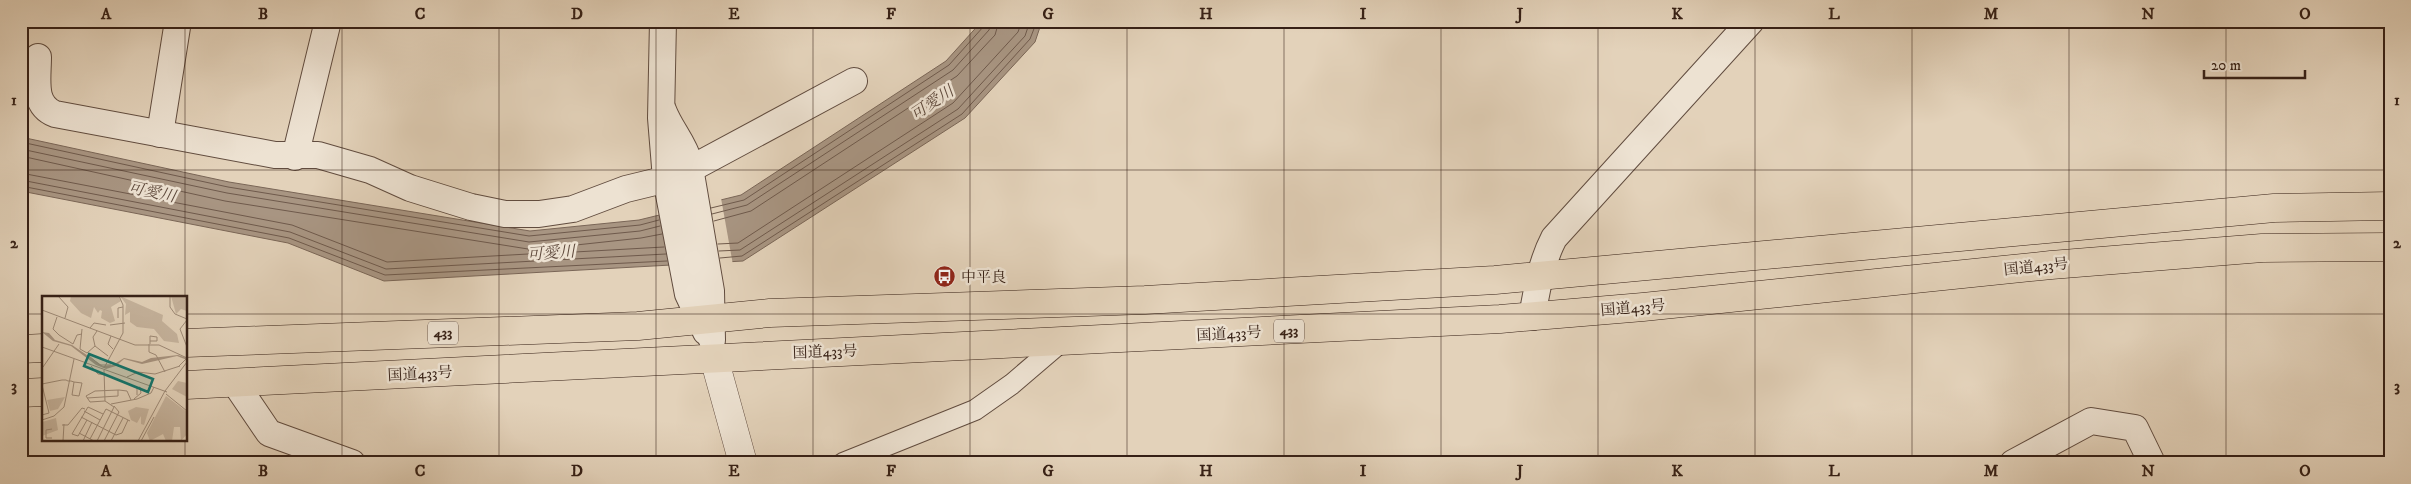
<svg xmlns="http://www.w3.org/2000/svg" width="2411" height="484" font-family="'IM FELL DW Pica','Noto Serif JP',serif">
  <rect width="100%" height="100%" fill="#e3d2ba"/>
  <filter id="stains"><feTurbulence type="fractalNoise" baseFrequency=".004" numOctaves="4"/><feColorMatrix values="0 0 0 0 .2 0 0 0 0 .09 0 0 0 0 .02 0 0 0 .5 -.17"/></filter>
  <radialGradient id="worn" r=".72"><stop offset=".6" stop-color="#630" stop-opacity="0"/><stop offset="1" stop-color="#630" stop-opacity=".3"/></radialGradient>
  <path fill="#a89582" stroke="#7a6657" d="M982,21H1042L1035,42L965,118L743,261L384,281L288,243L21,191V137L229,182L530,231L639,220L741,195L946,61Z"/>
  <path fill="#e3d2ba" d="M721,198L733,265L695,267L684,206Z"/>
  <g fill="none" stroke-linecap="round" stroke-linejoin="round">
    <g stroke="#6f5a4c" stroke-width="1">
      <path d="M21,142L228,187L529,236L640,225L659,220"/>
      <path d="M21,149L227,193L529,242L640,231L660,226"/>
      <path d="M21,156L225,201L528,249L530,252L528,254L387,262L292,225L21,173"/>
      <path d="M21,180L290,232L386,269L666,254"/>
      <path d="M21,186L289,238L385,275L667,261"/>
      <path d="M711,208L744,200L949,65L984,26L985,21"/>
      <path d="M712,214L747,205L953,70L989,30L992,21"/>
      <path d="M714,221L751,211L957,76L995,35L999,21"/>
      <path d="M662,234L641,238L539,249L537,251L539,254L664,247"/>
      <path d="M718,244L738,243L953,103L1018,32L1022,21"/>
      <path d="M719,251L740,250L958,109L1025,36L1030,21"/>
      <path d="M720,258L742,256L962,114L1030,39L1037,21"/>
    </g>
    <defs>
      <path id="pedestrian" d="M843,463L975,410L1012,384L1060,343"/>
      <g id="minor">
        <path d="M663,21L661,118L666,179L688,294L706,332"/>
        <path d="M38,57C38,79 32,105 55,114L275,155H318L370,170L410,188L471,207L505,214H539L573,209L626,189L663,180L683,173L854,81"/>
        <path d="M663,110C670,129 684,143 689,162L711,291L712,340"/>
        <path d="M160,134L178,21"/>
        <path d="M295,157L328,21"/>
        <path d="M1532,317C1537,289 1541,263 1554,238L1751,21"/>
        <path d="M235,383L269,433L352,463"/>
        <path d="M2013,463L2091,421L2135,428L2152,463"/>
      </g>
      <path id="tertiary" d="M714,358L743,463"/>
      <g id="trunk">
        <path d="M186,343L638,326L770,313L1145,300L1495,280L2274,208L2390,206"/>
        <path d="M21,349L44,348"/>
        <path d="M186,385L1500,319L1643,307L2051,265L2262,248L2390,247"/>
        <path d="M21,393L44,392"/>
      </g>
    </defs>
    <use href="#pedestrian" stroke="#614c3f" stroke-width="22"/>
    <use href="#minor" stroke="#614c3f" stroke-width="28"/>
    <use href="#tertiary" stroke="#614c3f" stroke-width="29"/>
    <use href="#trunk" stroke="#362016" stroke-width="29"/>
    <use href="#pedestrian" stroke="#ede2d2" stroke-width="20"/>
    <use href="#minor" stroke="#ede2d2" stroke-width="26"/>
    <use href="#tertiary" stroke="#ede2d2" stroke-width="28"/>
    <use href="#trunk" stroke="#e3d2ba" stroke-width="28"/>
  </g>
  <path fill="none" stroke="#362016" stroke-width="1" stroke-opacity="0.55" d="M185,21V298M342,21V463M499,21V463M656,21V463M813,21V463M970,21V463M1127,21V463M1284,21V463M1441,21V463M1598,21V463M1755,21V463M1912,21V463M2069,21V463M2226,21V463M21,170H2390M21,314H44M186,314H2390M185,440V463"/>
  <defs>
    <symbol id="bus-disc" viewBox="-11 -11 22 22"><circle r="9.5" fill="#8f2418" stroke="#ede2d2"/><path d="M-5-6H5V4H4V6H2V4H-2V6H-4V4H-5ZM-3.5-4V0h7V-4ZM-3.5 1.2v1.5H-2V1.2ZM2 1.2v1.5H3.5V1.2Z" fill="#fff"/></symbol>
  </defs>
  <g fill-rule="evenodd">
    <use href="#bus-disc" x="932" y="264" width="25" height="25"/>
  </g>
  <g text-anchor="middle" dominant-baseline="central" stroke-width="5" stroke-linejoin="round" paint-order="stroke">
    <g fill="#ede2d2" stroke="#6d5a4e" stroke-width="1">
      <rect x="1274" y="319.5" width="30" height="23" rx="4"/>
      <rect x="428" y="321.5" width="30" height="23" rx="4"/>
    </g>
    <g font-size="14" font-weight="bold" fill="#362016">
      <text x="1289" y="331">433</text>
      <text x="443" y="333">433</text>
    </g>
    <g font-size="15" fill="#362016" stroke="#ede2d2">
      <text transform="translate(2036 267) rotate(-6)">国道433号</text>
      <text transform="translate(1633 308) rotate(-5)">国道433号</text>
      <text transform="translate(1229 334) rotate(-3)">国道433号</text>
      <text transform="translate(825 352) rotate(-2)">国道433号</text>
      <text transform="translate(420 374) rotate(-3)">国道433号</text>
    </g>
    <g font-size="15" fill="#362016" stroke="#ede2d2" text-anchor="start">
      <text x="961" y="277">中平良</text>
    </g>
    <g font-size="16" font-style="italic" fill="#5e493c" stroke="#ede2d2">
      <text transform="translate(932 103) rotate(-34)">可愛川</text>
      <text transform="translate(152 192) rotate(12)">可愛川</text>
      <text transform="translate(551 253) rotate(-4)">可愛川</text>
    </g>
  </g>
  <g transform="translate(42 296)">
    <rect width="145" height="145" fill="#e3d2ba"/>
    <path d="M29,0H76L79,5L69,11L73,25L68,27L59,22L60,15L58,14L56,17L52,11L49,22L39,17L28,5ZM78,0L121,19L120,25L135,38L137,47L122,45L112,33L95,31L88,26V16L83,19L84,8ZM129,0H145V15L139,13L134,18ZM136,85L145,87V101L130,93ZM124,100L145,116V138L139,145L138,131H132L130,145H124L121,138L108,145L105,137ZM23,101L16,113L8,115L5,104ZM94,111L107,113L102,129L99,128V120L95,127L89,124L86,115ZM14,122L16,134L0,140V126Z" fill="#c6b49e"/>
    <path d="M0,36L7,37L13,44L30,49L61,70L71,69L82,62L100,66L109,62L136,59L145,62V64L135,60L100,68L82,63L74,70L64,73L54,69L29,50L11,45Z" fill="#a89582"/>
    <path fill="none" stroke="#9e8b78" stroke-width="1" d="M16,0L26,11L23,22M128,0V11L133,18L145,23M0,14L93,49H117L145,62L137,70M15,21L11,33L17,39L31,48L35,39L40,38M76,22V12L81,11M145,24L138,33L145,51M68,29L83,27M48,32L52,27L64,29M40,33L38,53L45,57L53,50M55,35L51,41L53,50L66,60M69,40L66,48L71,53M107,48V56L114,59L123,76M108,48V40L115,41V45H108M0,51L125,96M47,60L58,69H69M49,70L56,78L64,79M1,71L17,48M62,72L81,37V9L77,0M85,81L96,76L113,78L138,70M0,88L20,84H24L26,85H29L32,86L40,87L37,100L30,99L32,86M0,89L7,117L0,119M124,98L145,115M45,102L76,100V94M92,103L99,97L98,91L95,92V99M63,105L48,106L44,100L53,95L77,94L85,95L89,104M69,108L95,103L109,97L112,91M42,115L58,124M39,121L74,139L80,137L86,124M0,124L12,120L22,111L32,63M45,124L36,140L30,138L46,111L61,118M20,129H26L40,112L43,113M10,133L4,134V142H10M37,137L52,145M48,143L64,113L88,125M21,145L22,128M41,145L50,126M55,145L72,111L63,105L62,74M62,145L77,116L72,110M69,145L81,122M96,145L123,95L145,66M99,145L112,121"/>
    <path fill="#0f766e" fill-opacity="0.15" stroke="#0f766e" stroke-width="2.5" d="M47,58L111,83L106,96L42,70Z"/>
    <rect width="145" height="145" fill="none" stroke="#362016" stroke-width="2.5"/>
  </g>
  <rect width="2411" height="484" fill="none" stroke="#e3d2ba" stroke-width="55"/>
  <path d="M2204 70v8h101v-8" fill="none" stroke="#362016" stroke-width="2.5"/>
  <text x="2211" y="70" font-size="15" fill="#362016" stroke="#ede2d2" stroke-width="4" paint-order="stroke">20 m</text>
  <rect x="28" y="28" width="2356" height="428" fill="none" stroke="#362016" stroke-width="2"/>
  <g font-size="16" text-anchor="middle" font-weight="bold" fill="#362016">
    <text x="106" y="19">A</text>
    <text x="263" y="19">B</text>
    <text x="420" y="19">C</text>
    <text x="577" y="19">D</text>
    <text x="734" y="19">E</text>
    <text x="891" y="19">F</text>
    <text x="1048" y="19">G</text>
    <text x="1206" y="19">H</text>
    <text x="1363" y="19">I</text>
    <text x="1520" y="19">J</text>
    <text x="1677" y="19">K</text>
    <text x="1834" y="19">L</text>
    <text x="1991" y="19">M</text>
    <text x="2148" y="19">N</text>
    <text x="2305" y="19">O</text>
    <text x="14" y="105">1</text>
    <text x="2397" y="105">1</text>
    <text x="14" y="248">2</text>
    <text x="2397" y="248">2</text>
    <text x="14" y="391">3</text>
    <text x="2397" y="391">3</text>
    <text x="106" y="476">A</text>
    <text x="263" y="476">B</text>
    <text x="420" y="476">C</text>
    <text x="577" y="476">D</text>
    <text x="734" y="476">E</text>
    <text x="891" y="476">F</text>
    <text x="1048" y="476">G</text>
    <text x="1206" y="476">H</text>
    <text x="1363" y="476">I</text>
    <text x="1520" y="476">J</text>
    <text x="1677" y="476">K</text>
    <text x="1834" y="476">L</text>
    <text x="1991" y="476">M</text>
    <text x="2148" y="476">N</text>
    <text x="2305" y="476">O</text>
  </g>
  <rect width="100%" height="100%" filter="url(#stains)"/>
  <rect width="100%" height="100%" fill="url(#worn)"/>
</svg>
